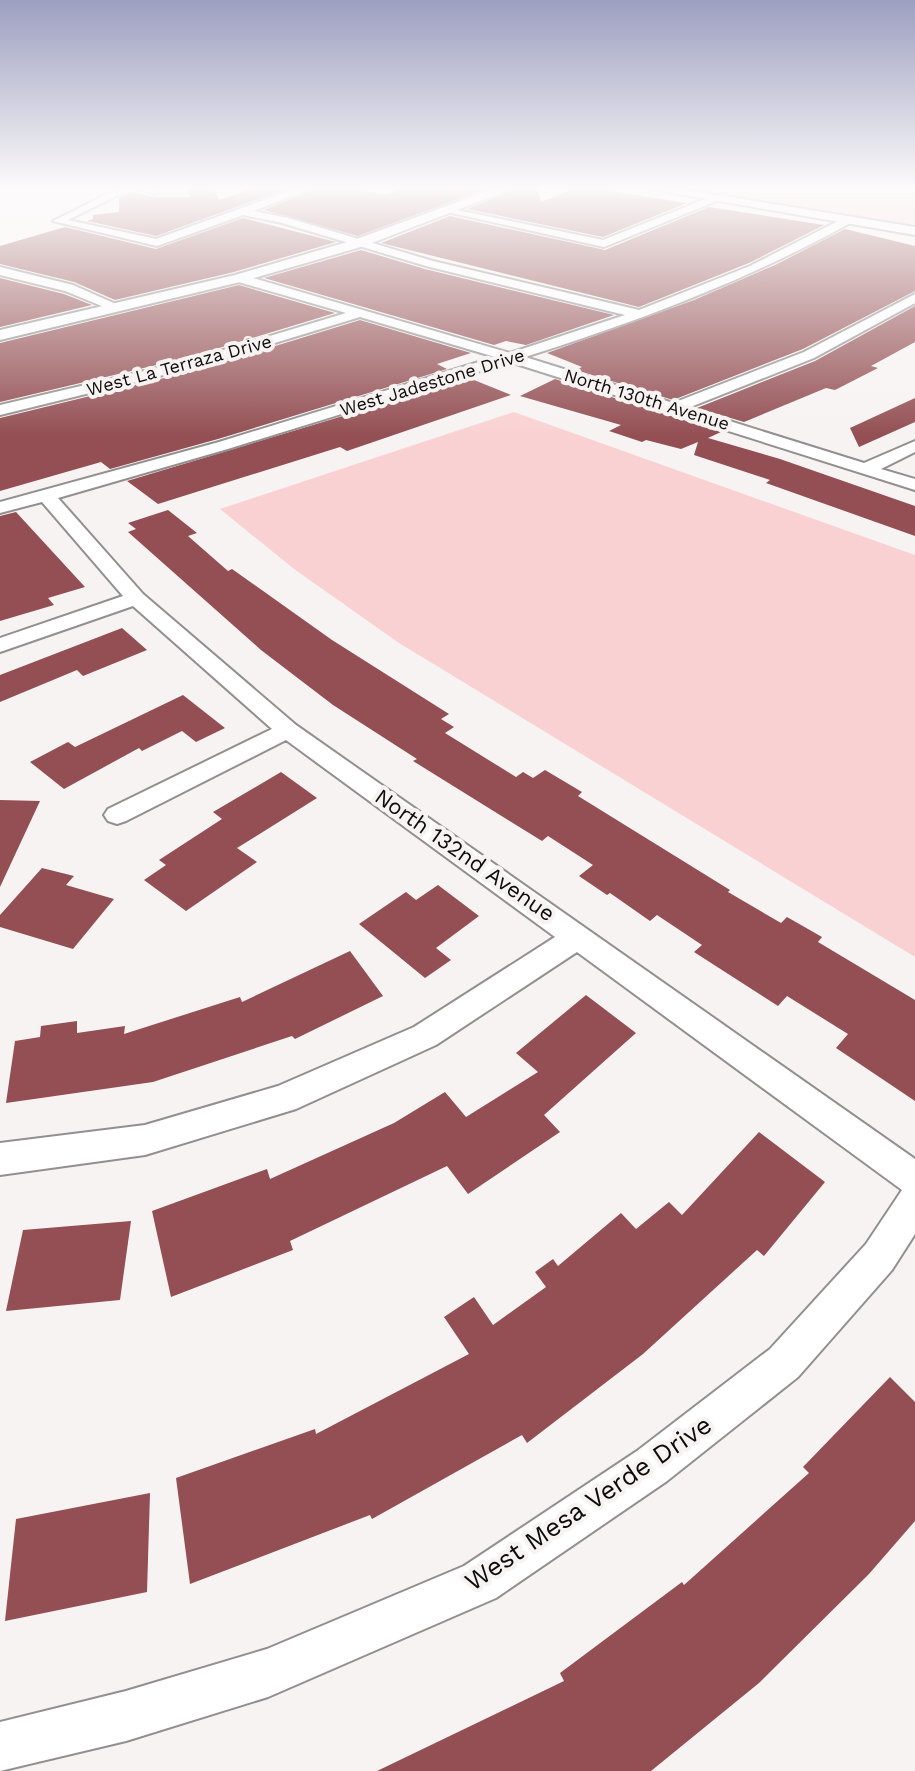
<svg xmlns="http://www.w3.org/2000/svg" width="915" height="1771" font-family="'Work Sans',sans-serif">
  <rect width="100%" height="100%" fill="#f8f3f3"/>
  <g fill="#fad1d2">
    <path d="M683,189H915V225Z"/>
    <path d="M514,412L915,555V957L399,643L294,569L220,509Z"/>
  </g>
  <g fill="#934f53">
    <path d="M187,190H214L219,200L249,190H284L156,236L87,221L93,219V215L119,212V198L131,192L154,197H190Z"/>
    <path d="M313,190H361L385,195L401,190H483L358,236L264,210Z"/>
    <path d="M514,190H538L541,202L570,190H603L687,203L603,237L467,209Z"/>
    <path d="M709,207L824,225L749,263L639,307L381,243L450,216L605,250Z"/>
    <path d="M243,218L336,242L234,272L115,300L74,282L0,264V246L65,227L156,249Z"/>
    <path d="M845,229L915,246V291L803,349L673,400L576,370L582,367L547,353L694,300L775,265Z"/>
    <path d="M361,250L425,269L614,315L526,345L506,341L494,345L264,278Z"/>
    <path d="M0,278L64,294L92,305L0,327Z"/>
    <path d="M239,285L335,313L186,358L0,402V343Z"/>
    <path d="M915,306V342L871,366L878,368L835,390L826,388L744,422L697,408L815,361Z"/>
    <path d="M360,320L471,353L437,364L447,369L218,439L110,469L101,462L0,491V418L197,370Z"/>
    <path d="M469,378L511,395L347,451L340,447L158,504L127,481Z"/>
    <path d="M555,379L721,432L708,438L780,459L915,506V536L766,483L770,480L694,455L698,442L681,449L646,440L642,442L609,431L621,425L520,396Z"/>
    <path d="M915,398V422L859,447L850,428Z"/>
    <path d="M168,510L197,533L188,536L228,571L232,569L332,640L449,714L441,719L454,727L445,733L516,777L523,772L533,778L545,770L582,792L578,796L730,890L728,892L781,923L787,917L822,937L818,942L915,1000V1101L836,1048L848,1034L787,996L778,1006L694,952L702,945L657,915L650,921L610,893L607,895L579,876L593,865L548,836L542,841L413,761L417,759L333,705L261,650L128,532L136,529L128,523Z"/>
    <path d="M16,512L85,587L48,598L54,605L0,621V516Z"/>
    <path d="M122,628L147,650L83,676L77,670L0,702V675Z"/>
    <path d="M183,695L225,728L196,742L182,731L142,751L139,748L64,789L30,762L68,742L75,747Z"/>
    <path d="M281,772L317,798L237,848L257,862L186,911L144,880L166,865L159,860L222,819L213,812Z"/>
    <path d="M0,800L40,801L0,887Z"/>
    <path d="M42,868L74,876L66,885L114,899L73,949L0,927V915Z"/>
    <path d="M438,885L479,916L436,948L451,960L425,978L359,924L406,892L416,900Z"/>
    <path d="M350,951L383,996L295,1039L292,1036L153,1082L6,1103L15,1041L40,1037L41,1026L77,1021V1033L125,1026L124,1034L240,997L242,1002Z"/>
    <path d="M586,995L636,1033L544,1115L560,1132L468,1194L447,1166L290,1241L293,1250L171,1297L152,1211L267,1169L270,1179L394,1123L445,1092L466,1117L538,1072L516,1053Z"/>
    <path d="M759,1132L825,1182L764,1256L757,1250L643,1354L527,1443L522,1435L372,1519L370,1515L190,1584L176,1478L315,1429L316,1434L469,1354L444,1317L474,1297L493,1325L546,1287L535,1272L553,1259L558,1266L621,1213L636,1229L669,1202L682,1215Z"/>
    <path d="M131,1221L120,1300L6,1311L23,1230Z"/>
    <path d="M890,1377L915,1402V1521L869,1574L759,1683L651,1771H377L564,1681L560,1673L682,1582L684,1585L809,1473L803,1467Z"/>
    <path d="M150,1493L147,1592L5,1621L16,1519Z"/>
  </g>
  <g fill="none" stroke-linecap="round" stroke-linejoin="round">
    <defs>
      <g id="minor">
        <path d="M117,189H131L68,220L156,239L294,189H310L254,211L288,218L433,261L639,310L750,266L846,217H854V221C748,280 639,321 525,357L673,403L804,352L915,294V303L814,358L688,408L864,463L915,441V452L881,469L915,479V490L510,362L231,448L58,498L143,594L296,725L915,1159V1234L892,1270L798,1377L667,1481L496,1598L268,1697L126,1741L0,1771V1722L126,1691L267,1649L464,1566L637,1451L770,1349L866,1244L902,1190L577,952L436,1045L296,1109L145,1155L0,1175V1143L145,1125L278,1086L414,1027L555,937L286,740L126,821L117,824L108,821L104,815L108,809L272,729L133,606L0,652V638L123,596L42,502L0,513V502L219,442L495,357L360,317L196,367L0,415V405L187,361L346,313L235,281L233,278L239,274L510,353L625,315L426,266L282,223L243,215L157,246L53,221Z"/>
        <path d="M141,189H159L160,191L155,194Z"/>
        <path d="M715,195L719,196V200L604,247L447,212L452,209L603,240Z"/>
        <path d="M0,267L73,285L125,308L114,311L65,291L0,275Z"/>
      </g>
      <g id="tertiary">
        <path d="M493,189H511L364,246L244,281L0,340V330L235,275L354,240Z"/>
        <path d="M650,189H681L915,227V235Z"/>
      </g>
    </defs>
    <use href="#minor" stroke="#938f8f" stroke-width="4"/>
    <use href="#tertiary" stroke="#938f8f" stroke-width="4"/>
    <use href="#minor" fill="#fff" fill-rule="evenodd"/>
    <use href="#tertiary" fill="#fff" fill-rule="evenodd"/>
  </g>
  <linearGradient id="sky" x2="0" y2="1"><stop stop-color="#9c9fc0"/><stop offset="0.43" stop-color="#fcfafa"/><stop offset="1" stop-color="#fcfafa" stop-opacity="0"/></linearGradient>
  <rect width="915" height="437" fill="url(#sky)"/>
  <g text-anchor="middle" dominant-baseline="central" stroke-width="8" stroke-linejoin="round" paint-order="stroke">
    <g font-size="18" fill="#0d0b0b" stroke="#f8f3f3">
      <text transform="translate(179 365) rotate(-15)">West La Terraza Drive</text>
      <text transform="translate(432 382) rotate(-17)">West Jadestone Drive</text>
      <text transform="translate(647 399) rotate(17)">North 130th Avenue</text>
    </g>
    <g font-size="22" fill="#0d0b0b" stroke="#f8f3f3">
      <text transform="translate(465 855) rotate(35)">North 132nd Avenue</text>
    </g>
    <g font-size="26" fill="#0d0b0b" stroke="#f8f3f3">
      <text transform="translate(588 1503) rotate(-34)">West Mesa Verde Drive</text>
    </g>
  </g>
</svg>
